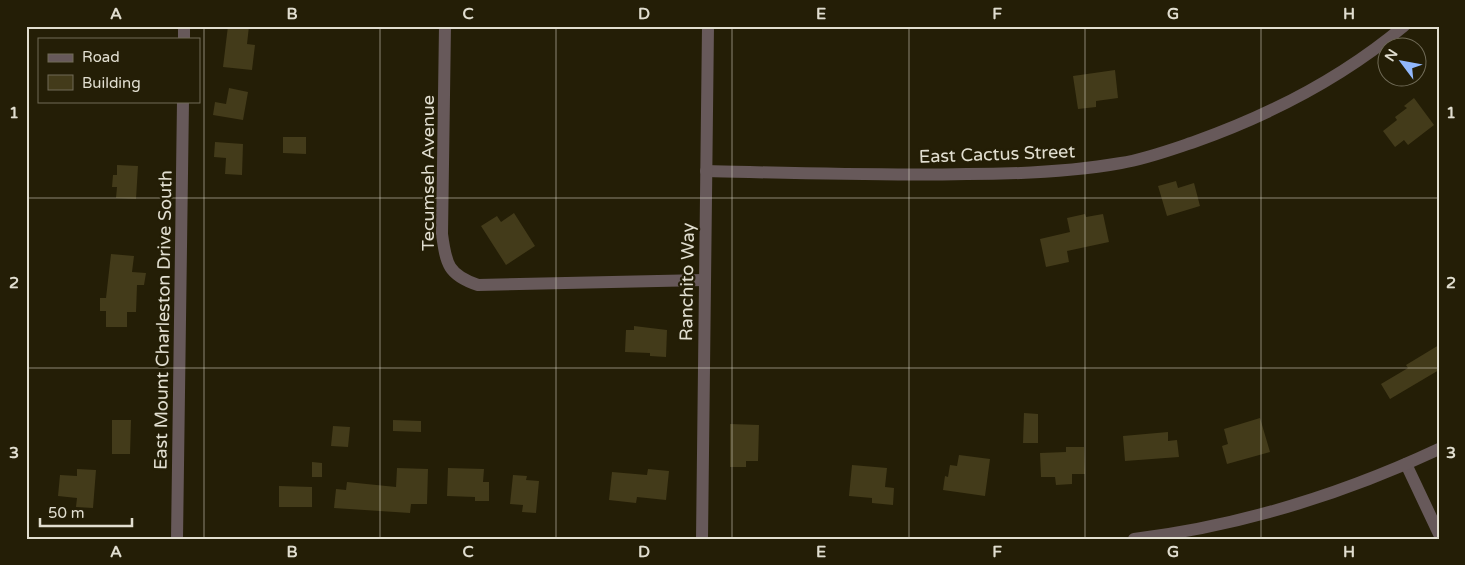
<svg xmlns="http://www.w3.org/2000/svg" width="1465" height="565" font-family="'Varela Round',sans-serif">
  <rect width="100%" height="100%" fill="#241e06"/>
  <g fill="#433b1a">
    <path d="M228,26H249L247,44L255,45L252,70L223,67Z"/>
    <path d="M1115,70L1118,98L1096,101V107L1078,109L1073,76Z"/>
    <path d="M229,88L248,92L243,120L213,115L215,102L226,104Z"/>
    <path d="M1414,98L1434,125L1408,145L1404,140L1395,147L1383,131L1397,120L1395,117L1407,108L1404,106Z"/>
    <path d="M283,137H306V154L283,153Z"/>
    <path d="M215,142L243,144L242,175L225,174L226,158L214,157Z"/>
    <path d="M117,165L138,166L136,199L116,198L117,187H112L113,175H117Z"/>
    <path d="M1176,181L1178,188L1194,183L1200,206L1167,216L1158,186Z"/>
    <path d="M514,213L535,246L506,265L481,226L497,216L501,222Z"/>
    <path d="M1085,214L1086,217L1103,214L1109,242L1067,251L1069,262L1046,267L1040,239L1070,232L1067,218Z"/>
    <path d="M111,254L134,256L132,272L146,273L144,285H137L136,312H127V327H106V311H100V298H106Z"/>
    <path d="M634,326L667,330L666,357L650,356V353L625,352L626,330H634Z"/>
    <path d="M1439,345V370L1390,399L1381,384L1408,368L1406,365Z"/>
    <path d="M1024,413L1038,414V443H1023Z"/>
    <path d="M1260,418L1270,452L1227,464L1222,446L1228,444L1224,429Z"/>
    <path d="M112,420H131L130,454H112Z"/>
    <path d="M393,420L421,421V432L393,431Z"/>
    <path d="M730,424L759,425L758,461H746V467H730Z"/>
    <path d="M333,426L350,427L348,447L331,446Z"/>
    <path d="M1168,432V441L1177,440L1179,457L1125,461L1123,436Z"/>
    <path d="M1066,447H1084L1085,474H1072V484L1056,485L1055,477H1041L1040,453L1066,452Z"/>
    <path d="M959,455L990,459L985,496L943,490L945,476L948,477L950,465L957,466Z"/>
    <path d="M312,462L322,463V477H312Z"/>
    <path d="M852,465L887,468L885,487L894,488L893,505L872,503V498L849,496Z"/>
    <path d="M397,468L428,469L427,504H411L410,513L334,508L336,489L346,490L347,482L396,487Z"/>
    <path d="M448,468L484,469L483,482H489V501H475V497L447,496Z"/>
    <path d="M77,469L96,470L93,508L76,507L77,498L58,496L60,475L77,476Z"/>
    <path d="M648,469L669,471L666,500L637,497L636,503L609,500L612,472L647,475Z"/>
    <path d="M513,475L527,476L526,480L539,481L536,513L522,512L523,505L510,504Z"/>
    <path d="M279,486L312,487V507H279Z"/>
  </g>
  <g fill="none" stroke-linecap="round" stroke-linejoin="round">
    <g stroke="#67595a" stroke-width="12">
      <path d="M445,26L442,234C446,264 448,275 478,285L704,280"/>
      <path d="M184,39V26"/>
      <path d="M706,171C793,173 880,176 967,174C1019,174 1070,172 1121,163C1146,159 1170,150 1194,142C1270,115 1342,78 1404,26"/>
      <path d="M1406,464L1439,534"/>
      <path d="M177,539L183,101"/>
      <path d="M702,539L708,26"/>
      <path d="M1134,539C1239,526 1343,494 1439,449"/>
    </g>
  </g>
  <path fill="none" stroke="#e1ded0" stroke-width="1" stroke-opacity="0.55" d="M204,26V539M380,26V539M556,26V539M732,26V539M909,26V539M1085,26V539M1261,26V539M26,198H1439M26,368H1439"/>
  <g text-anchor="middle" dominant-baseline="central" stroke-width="4.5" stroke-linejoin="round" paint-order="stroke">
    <g font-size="18" fill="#e1ded0" stroke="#241e06">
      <text transform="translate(997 154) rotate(-2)">East Cactus Street</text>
      <text transform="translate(428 173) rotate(-90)">Tecumseh Avenue</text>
      <text transform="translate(687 282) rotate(-89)">Ranchito Way</text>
      <text transform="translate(163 320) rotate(-89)">East Mount Charleston Drive South</text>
    </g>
  </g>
  <rect width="1465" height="565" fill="none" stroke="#241e06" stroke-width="55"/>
  <rect x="38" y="38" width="162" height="65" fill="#241e06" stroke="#706b57"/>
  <rect x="48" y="54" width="25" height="8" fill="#67595a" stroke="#706b57"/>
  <text x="82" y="62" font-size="15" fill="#e1ded0">Road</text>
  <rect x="48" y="75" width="25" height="15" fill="#433b1a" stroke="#706b57"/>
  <text x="82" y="88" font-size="15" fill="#e1ded0">Building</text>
  <g transform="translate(1402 62) rotate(302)"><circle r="24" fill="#241e06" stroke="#706b57"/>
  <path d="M0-4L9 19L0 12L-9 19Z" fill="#91b8fd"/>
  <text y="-8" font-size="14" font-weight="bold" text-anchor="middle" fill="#e1ded0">N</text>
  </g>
  <path d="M40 518v8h92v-8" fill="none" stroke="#e1ded0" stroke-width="2.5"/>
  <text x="48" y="518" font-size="15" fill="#e1ded0" stroke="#241e06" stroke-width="4" paint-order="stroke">50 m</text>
  <rect x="28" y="28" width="1410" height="510" fill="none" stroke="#e1ded0" stroke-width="2"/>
  <g font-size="16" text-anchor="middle" font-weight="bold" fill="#e1ded0">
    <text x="116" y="19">A</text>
    <text x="292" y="19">B</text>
    <text x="468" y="19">C</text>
    <text x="644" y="19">D</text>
    <text x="821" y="19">E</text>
    <text x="997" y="19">F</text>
    <text x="1173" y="19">G</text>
    <text x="1349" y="19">H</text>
    <text x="14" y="118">1</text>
    <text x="1451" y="118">1</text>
    <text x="14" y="288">2</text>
    <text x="1451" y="288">2</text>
    <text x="14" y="458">3</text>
    <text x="1451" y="458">3</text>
    <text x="116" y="557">A</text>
    <text x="292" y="557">B</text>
    <text x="468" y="557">C</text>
    <text x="644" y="557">D</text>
    <text x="821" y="557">E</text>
    <text x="997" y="557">F</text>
    <text x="1173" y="557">G</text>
    <text x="1349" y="557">H</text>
  </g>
</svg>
